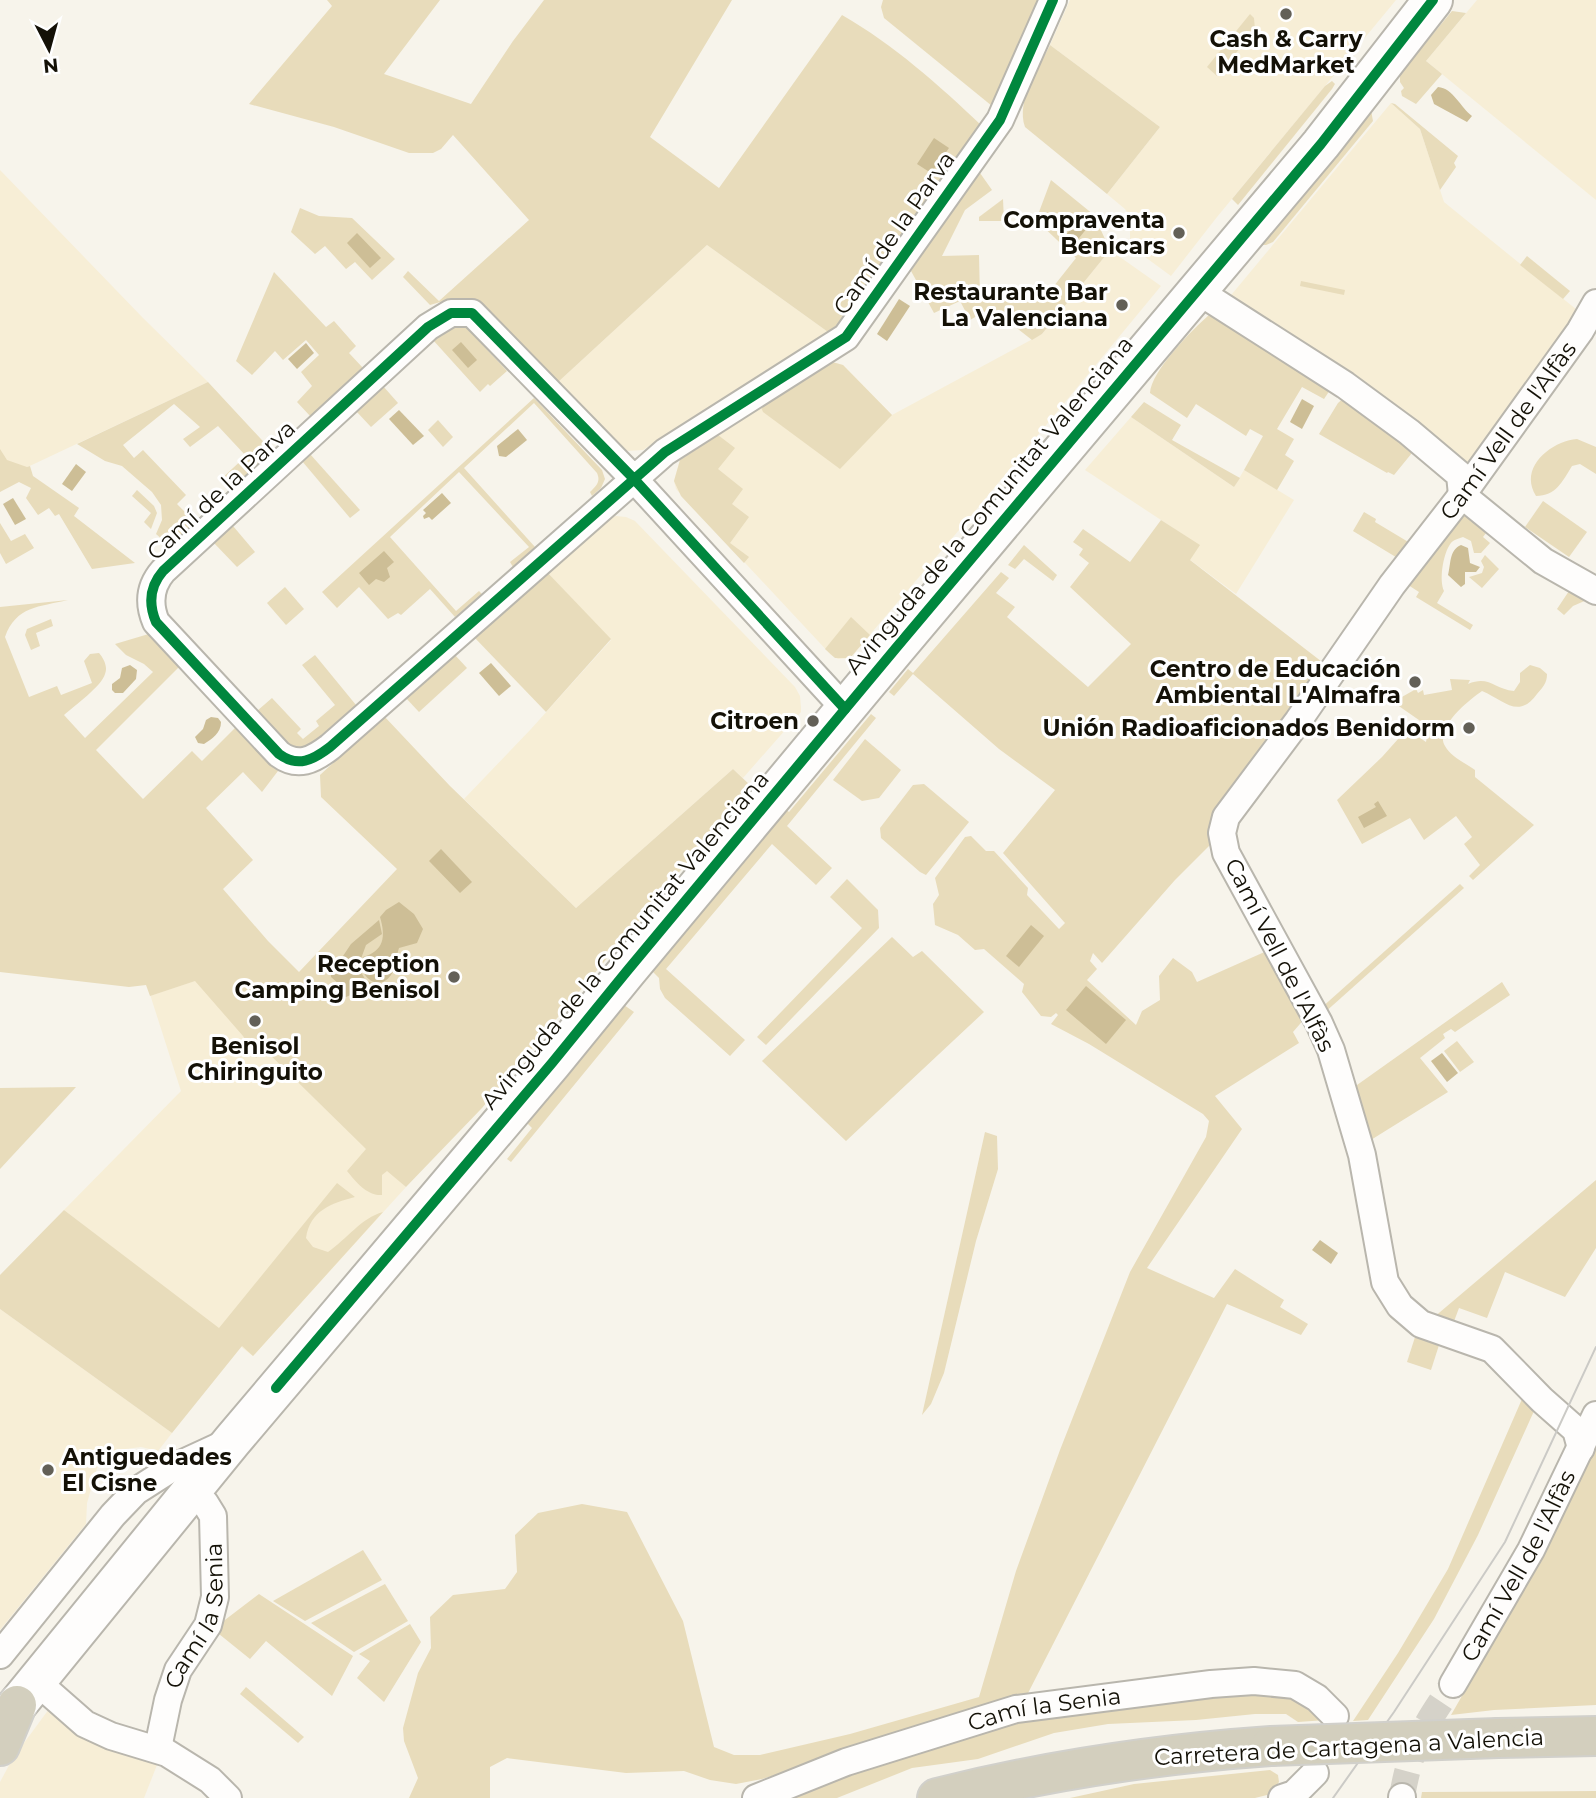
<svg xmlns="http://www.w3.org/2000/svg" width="1596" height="1798" font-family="Montserrat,sans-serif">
  <rect width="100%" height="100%" fill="#f7f4eb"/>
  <g fill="#f7eed6">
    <path d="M1070,0H1396L1217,217L1171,276L1130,246V217L1125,209L1107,194L1160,127L1050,45Z"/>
    <path d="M1477,0H1596V200L1426,61Z"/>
    <path d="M1391,103L1420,129L1444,202L1582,314L1470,469L1227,300Z"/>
    <path d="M0,170L143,318L208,382L0,480Z"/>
    <path d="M707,245L828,332L643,450L627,451L557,383Z"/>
    <path d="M1110,250L1161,286L971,516L850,658L838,659L831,655L676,489L674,481L680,460L832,362L843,365L892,415L1042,334Z"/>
    <path d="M1131,417L1234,487L1244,470L1294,500L1236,594L1189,559L1199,545L1085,470Z"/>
    <path d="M616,516L626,517L635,521L795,687L800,696L801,707V712L743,778L733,769L576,908L464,799L531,729L611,640L547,572L607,519Z"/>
    <path d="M191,970L265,1050L406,1187L253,1356L64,1210L181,1091L147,985Z"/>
    <path d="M0,1309L172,1433L158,1451L141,1447L126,1449L110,1456L97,1468L87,1503L86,1524L0,1630Z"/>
    <path d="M49,1709L159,1760L144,1798H0V1782L13,1758Z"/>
  </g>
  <g fill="#e8dcbb">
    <path d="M327,0H440L384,74L471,104L513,41L544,0H732L650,137L719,188L842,15C894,45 939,85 982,126L841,322L828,332L707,245L557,383L477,302L454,298L430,305L403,277L408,271L439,301L529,220L453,135L441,149L433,153H409L334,127L249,104L332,6Z"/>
    <path d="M883,0H1039L992,106L884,18L881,7Z"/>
    <path d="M1452,11L1466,13L1426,61L1442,74L1416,104L1402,96L1401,91L1404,88L1400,82V74Z"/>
    <path d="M1250,14L1254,18L1255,30L1217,76L1207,67Z"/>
    <path d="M1050,45L1160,127L1107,194L1025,127C1016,100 1038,70 1050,45Z"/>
    <path d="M1332,81L1335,84L1332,89L1238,205L1232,199L1325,86Z"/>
    <path d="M1391,103L1395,104L1458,156L1454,163L1456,167L1440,190L1420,129Z"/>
    <path d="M1371,110L1373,121L1273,242L1266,245H1260Z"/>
    <path d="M980,173L992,190L965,210L942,256L979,255L980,298H1011V301H1042L1076,258L1036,220L1051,180L1094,215L1110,250L1042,334L1032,340L991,308L970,320L960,301L934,313L911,271L938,229Z"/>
    <path d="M1003,199L1004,221H979V217Z"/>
    <path d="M300,208L319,216L352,218L395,259L372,280L355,262L346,269L325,246L315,254L291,232Z"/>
    <path d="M1527,256L1570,291L1563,299L1520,265Z"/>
    <path d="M274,272L326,327L334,321L356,346L349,353L363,368L311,417L297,402L312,386L301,372L319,355L306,340L283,360L275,351L252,375L236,361Z"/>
    <path d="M1301,281L1345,290L1344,295L1300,286Z"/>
    <path d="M1209,315L1221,316L1332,387L1324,399L1302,387L1277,429L1294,439L1285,455L1294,461L1277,490L1244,470L1263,436L1250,429L1246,436L1196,404L1187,418L1150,393C1151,371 1193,329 1209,315Z"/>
    <path d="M450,325L466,327L507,371L490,386L488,384L480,392L433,340Z"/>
    <path d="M832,362L843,365L892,415L840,469L763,412L761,407Z"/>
    <path d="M208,382L273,452L231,490L220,480L246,456L218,426L190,447L183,439L200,427L174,404L123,445L134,458L143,450L186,495L177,504L196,523L171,547L156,534L162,520L161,505L152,492L122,466L105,461L77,444Z"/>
    <path d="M383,386L398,403L371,427L356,411Z"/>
    <path d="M1346,396L1416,448L1394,475L1388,472L1387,473L1319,434L1338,403Z"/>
    <path d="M534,398L602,470L605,479L601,488L592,496L590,492C596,486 601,482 597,473L534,403L464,468L535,547L513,567L510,562L529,547L459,472L390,537L456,611L479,591L482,594L455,617L430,589L401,615L398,613L388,619L359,587L337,608L322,592Z"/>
    <path d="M1144,402L1181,425L1172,440L1240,478L1234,487L1131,417Z"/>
    <path d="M438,420L453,437L443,447L428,430Z"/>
    <path d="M718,435L735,448L718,469L743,489L732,504L749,517L730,543L749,557L744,563L681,496L674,481L680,460Z"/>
    <path d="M1577,439L1596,447V474L1580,464L1572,466C1562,482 1556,496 1536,496C1518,468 1551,441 1577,439Z"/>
    <path d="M0,449L7,460L27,467L30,466L33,476L79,508L74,516L135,563L92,569L59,514L55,516L49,508L38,515L26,498L31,488L19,482L0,492Z"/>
    <path d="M310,454L360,510L350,518L302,461Z"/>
    <path d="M137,490L154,506L157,513L151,529L144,522L151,513L132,496Z"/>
    <path d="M1543,501L1587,532L1569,557L1525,527Z"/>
    <path d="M1462,510L1489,529L1483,537L1490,543L1481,553H1474L1471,541L1463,537C1457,539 1452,540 1449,546C1443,556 1439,580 1444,591L1437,603L1473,625L1470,630L1416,597L1419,592L1405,583Z"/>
    <path d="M1364,512L1376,519L1375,522L1415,546L1404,562L1353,531Z"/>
    <path d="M1161,520L1200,545L1190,560L1326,665L1212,843L1175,880L1102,963L1093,953L1090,961L1097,969L1087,980L1136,1025L1142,1011L1160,1000L1159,976L1173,958L1192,972L1197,982L1269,950L1306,1017L1293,1032L1299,1043L1215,1096L1242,1129L1147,1268L1214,1298L1235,1269L1284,1300L1280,1307L1308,1324L1301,1335L1227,1304L1025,1699L762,1779L736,1784L710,1780L684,1771L626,1773L507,1758L490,1767V1798H409L418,1778L404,1741L403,1728L418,1673L431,1648L430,1617L453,1595L505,1589L517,1572L515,1535L538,1513L582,1504L627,1512L683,1621L714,1747L734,1755H760L850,1734L979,1697L1016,1571L1060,1450L1130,1272L1206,1137L1209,1121L1203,1114L1089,1044L1051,1024L1058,1015L1056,1013L1051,1017L1041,1016L1022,992L1024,984L984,949L975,950L958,935L935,925L933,904L939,895L935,878L965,837L971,836L986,851H994L1028,888L1027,895L1059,929L1065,923L1003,853L1055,790L999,749L913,674L894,696L889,692L908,669L913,673L1001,572L1009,578L996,593L1015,607L1007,617L1088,687L1131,644L1070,587L1089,563L1079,555L1083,549L1073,542L1083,529L1130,562Z"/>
    <path d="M0,523L11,541L25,534L34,548L6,564L0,553Z"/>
    <path d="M233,526L255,552L237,567L214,543Z"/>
    <path d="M1024,545L1057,575L1053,581L1024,559L1015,569L1008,565Z"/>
    <path d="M1485,555L1499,569L1482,588L1469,577L1482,573L1484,567L1481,561Z"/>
    <path d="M547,572L611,639L546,712L474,637Z"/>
    <path d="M285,587L304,609L286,625L267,603Z"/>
    <path d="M1571,588L1589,599L1573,606L1564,615L1557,609Z"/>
    <path d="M68,600C39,607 16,606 5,637L29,697L57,686L61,695L92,683L84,661L90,654L99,653C104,659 108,667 105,674C102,686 74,706 64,715L85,738L153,672L144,664L126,655L115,644L152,633L181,665L96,750L143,799L192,751L202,761L236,727L264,759L278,771L262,792L243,772L206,808L253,860L223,889L268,941L299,972L397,869L321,797L320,775L384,716L450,786L576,908L733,769L751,786L482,1108L406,1187L387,1171L382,1175V1195C367,1196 356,1182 347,1171L366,1149L265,1050L256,1058L243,1036L195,981L150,996L146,985L129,987L0,972V607Z"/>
    <path d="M851,617L870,635L850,658H835L825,649Z"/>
    <path d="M51,619L53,626L36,633L40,646L31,650L25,635L27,629Z"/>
    <path d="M454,654L467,668L419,712L405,697Z"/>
    <path d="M315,655L356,705L311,746C303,749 297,749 289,745L257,711L272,698L301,729L297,733L303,739L319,726L316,721L335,705L302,665Z"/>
    <path d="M1530,665L1540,668L1547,674C1547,683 1543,687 1537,694C1518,720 1504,700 1482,691C1469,700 1434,728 1445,746C1450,756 1465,763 1475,770V777L1534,825L1473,880L1469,876L1480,865L1464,844L1472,837L1456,816L1424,840L1410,818L1362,844L1337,800L1382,757L1407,729L1426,742L1429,727L1393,702L1416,689L1418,693L1423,690L1424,695L1452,690L1450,679L1470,680L1468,684C1489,675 1494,689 1514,691L1520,682V673Z"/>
    <path d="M871,714L876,718L787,826L832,868L816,885L772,844L666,969L745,1040L730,1056L665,998L660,989L659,978L651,970L785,809L789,812Z"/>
    <path d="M865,739L901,770L879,798L862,801L833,780Z"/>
    <path d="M924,784L969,822L926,875L920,872L881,838L880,828L913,785Z"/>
    <path d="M847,879L878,910L879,928L766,1045L757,1037L862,928L830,897Z"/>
    <path d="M1460,884L1464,888L1323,1014L1320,1009Z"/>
    <path d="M892,937L913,957L922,951L984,1012L846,1141L762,1061Z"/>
    <path d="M1502,982L1510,995L1455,1032L1451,1029L1443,1034L1445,1038L1420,1058L1448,1092L1366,1143L1350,1090Z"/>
    <path d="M624,1005L634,1012L511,1162L507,1159L532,1128L526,1122Z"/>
    <path d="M1457,1041L1474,1062L1460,1072L1444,1051Z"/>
    <path d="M76,1087L0,1169V1088Z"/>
    <path d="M985,1132L997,1136L998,1169L976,1241L944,1373L931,1404L922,1415Z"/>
    <path d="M1596,1180V1248L1565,1297L1505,1272L1487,1318L1459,1308L1453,1324L1433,1318Z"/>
    <path d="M337,1183L355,1197C331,1203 310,1211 306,1238L313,1247L328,1252C347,1239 361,1218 383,1212L253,1356L242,1346L172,1433L0,1309V1275L64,1210L219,1328Z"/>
    <path d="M1416,1334L1440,1342L1431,1370L1407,1362Z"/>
    <path d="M1522,1399L1534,1411L1478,1535L1434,1619L1368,1720L1353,1721L1398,1653L1448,1569Z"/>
    <path d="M1596,1438V1705L1494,1710L1451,1715L1512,1609Z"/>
    <path d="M363,1550L382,1580L305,1621L273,1601Z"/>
    <path d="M385,1584L408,1621L354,1652L311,1623Z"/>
    <path d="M259,1594L353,1656L332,1696L266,1641L250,1659L219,1634L216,1628L217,1626Z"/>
    <path d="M410,1624L421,1642L384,1702L357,1678L370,1661L359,1654Z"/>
    <path d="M246,1687L304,1737L298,1743L240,1694Z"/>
    <path d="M1279,1689L1326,1720L1298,1722L1286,1714H1255L1196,1720L1108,1724L1054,1733L978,1759L912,1768L837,1798H779L1021,1716Z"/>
    <path d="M1270,1770L1278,1775L1279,1782L1271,1794L1255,1798H1070L1134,1784Z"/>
    <path d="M1596,1791V1798H1421L1422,1792Z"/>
  </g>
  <g fill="#cdbe96">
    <path d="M1438,87C1453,88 1461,108 1472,116L1467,122L1434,104L1431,95Z"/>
    <path d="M934,138L949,148L931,173L917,164Z"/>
    <path d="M1083,214L1092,222L1075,243L1065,236Z"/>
    <path d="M357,233L381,258L370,268L347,243Z"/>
    <path d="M899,299L910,306L887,341L877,334Z"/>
    <path d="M461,342L477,360L468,368L452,350Z"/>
    <path d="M306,343L314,353L297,369L288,359Z"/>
    <path d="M1302,399L1314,406L1302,429L1290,422Z"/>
    <path d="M399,410L424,436L413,445L389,419Z"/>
    <path d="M518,429L527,440L506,457L499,456L497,446Z"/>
    <path d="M76,464L86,472L72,491L62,484Z"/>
    <path d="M442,493L451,503L432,520L429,517L424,519L423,516L426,513L423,510Z"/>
    <path d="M13,498L26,519L15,525L3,504Z"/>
    <path d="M1461,545L1468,548L1470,563L1480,567L1476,572H1465V584L1461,587L1448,575C1451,564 1449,550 1461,545Z"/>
    <path d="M384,551L394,562L387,568L390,577L384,582L376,579L369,585L359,573Z"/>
    <path d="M491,663L511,686L499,696L479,673Z"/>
    <path d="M130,665L137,670L136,679L123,693H115L112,690V684L120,678L122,668Z"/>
    <path d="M211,717L218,718L221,722C221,733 212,739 204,744L198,743L195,737L203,729L206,720Z"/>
    <path d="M1378,801L1387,816L1364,828L1358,817L1376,807L1374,804Z"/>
    <path d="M441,849L472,882L460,893L429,861Z"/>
    <path d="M399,902L414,914L423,929L417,943L399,948C396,956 397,967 391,975C379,993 356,976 363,957C384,951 386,937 380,917L386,910Z"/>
    <path d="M379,920L382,934L366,945L358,967L365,979L378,987L373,993L362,990L346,997C337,995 342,990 339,984L331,977V967L339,962L351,944Z"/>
    <path d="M1031,925L1044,936L1019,967L1006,956Z"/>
    <path d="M1086,986L1126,1020L1106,1044L1066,1010Z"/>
    <path d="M1442,1053L1458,1073L1447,1082L1431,1061Z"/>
    <path d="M1320,1240L1338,1253L1331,1264L1312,1250Z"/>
  </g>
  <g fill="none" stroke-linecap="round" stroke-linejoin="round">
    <path stroke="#d5d2c9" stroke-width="26" stroke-dasharray="26 13" stroke-linecap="butt" d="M1402,1797C1410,1747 1425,1725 1453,1684"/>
    <defs>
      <g id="street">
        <path d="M1198,291L1345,385L1409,432L1460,475L1462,495L1543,561L1596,591"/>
        <path d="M845,709L634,479L472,313H451L428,327L163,571C150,586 148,603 156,622L279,754C298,768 313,760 330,747L665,452L846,337L1000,120L1053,0"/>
        <path id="s1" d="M1581,1448L1576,1430L1542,1400L1492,1349L1421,1324L1400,1306L1385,1282L1362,1155L1331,1050L1319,1023L1226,853L1222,833L1226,817L1298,721L1392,585L1462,495L1580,331L1596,303"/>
        <path d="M0,1655L113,1515L136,1491L172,1468L224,1444"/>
        <path d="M36,1681L85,1724L111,1736L167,1753L210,1780L228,1798"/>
        <path id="s2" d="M1453,1684L1531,1550L1596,1415"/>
        <path id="s3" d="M158,1748L168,1700L178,1670L208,1625L215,1597L213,1516L205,1503L190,1492"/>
        <path id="s4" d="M756,1798L846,1762L1016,1709L1211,1684L1254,1681L1295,1685L1317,1698L1335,1716"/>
        <path d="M1282,1798L1294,1794L1315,1773"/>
        <path d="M1402,1798V1797"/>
      </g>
      <path id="secondary" d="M17,1705L232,1441L552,1063L627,971L896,648L1321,144L1433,0"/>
      <g id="highway">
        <path d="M1498,1738L1596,1736"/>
        <path d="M0,1746L17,1705"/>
        <path d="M937,1798C1049,1770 1156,1754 1271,1746"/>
      </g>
    </defs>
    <use href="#street" stroke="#b9b6ad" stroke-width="30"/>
    <use href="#secondary" stroke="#b9b6ad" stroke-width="42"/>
    <use href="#highway" stroke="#d1d0cb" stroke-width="42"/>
    <use href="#street" stroke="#fefdfc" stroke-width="26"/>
    <use href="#secondary" stroke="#fefdfc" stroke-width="38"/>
    <use href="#highway" stroke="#d3cfbe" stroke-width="38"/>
    <path stroke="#cbcac6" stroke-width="2" d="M1333,1798L1394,1712L1505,1542L1596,1347"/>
    <defs>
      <path id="highway-bridge" d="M1271,1746L1498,1738"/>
    </defs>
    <use href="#highway-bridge" stroke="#d1d0cb" stroke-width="42" stroke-linecap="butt"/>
    <use href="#highway-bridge" stroke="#d3cfbe" stroke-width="38"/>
    <defs>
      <g id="cycleway">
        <path d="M845,709L634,479L472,313H451L428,327L163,571C150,586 148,603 156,622L279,754C298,768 313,760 330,747L665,452L846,337L1000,120L1053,0"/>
        <path d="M276,1388L552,1063L627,971L896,648L1321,144L1433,0"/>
      </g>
    </defs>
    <use href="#cycleway" stroke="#fff" stroke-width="15"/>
    <use href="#cycleway" stroke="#00873e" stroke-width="10"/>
  </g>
  <g fill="#636057" stroke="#fff" stroke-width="2.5">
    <circle cx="1286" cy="14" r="7"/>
    <circle cx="1179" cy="233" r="7"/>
    <circle cx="1122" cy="305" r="7"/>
    <circle cx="1415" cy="682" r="7"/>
    <circle cx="813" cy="721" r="7"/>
    <circle cx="1469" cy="728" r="7"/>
    <circle cx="454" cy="977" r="7"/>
    <circle cx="255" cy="1021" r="7"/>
    <circle cx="48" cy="1470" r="7"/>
  </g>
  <g text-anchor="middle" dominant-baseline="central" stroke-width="6" stroke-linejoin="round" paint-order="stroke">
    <g font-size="23" font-weight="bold" fill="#141107" stroke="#fff" text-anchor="end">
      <text x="1286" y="39" text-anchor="middle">Cash &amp; Carry<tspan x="1286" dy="26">MedMarket</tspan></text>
      <text x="1165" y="220">Compraventa<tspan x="1165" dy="26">Benicars</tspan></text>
      <text x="1108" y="292">Restaurante Bar<tspan x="1108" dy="26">La Valenciana</tspan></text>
      <text x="1401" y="669">Centro de Educación<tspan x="1401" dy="26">Ambiental L'Almafra</tspan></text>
      <text x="799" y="721">Citroen</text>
      <text x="1455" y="728">Unión Radioaficionados Benidorm</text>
      <text x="440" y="964">Reception<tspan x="440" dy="26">Camping Benisol</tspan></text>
      <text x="255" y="1046" text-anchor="middle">Benisol<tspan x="255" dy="26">Chiringuito</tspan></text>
      <text x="62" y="1457" text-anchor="start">Antiguedades<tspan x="62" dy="26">El Cisne</tspan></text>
    </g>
    <g font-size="23" fill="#141107" stroke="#fff">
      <text transform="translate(894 233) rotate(-55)">Camí de la Parva</text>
      <text stroke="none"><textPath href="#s1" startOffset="1244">Camí Vell de l'Alfàs</textPath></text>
      <text transform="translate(221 490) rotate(-43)">Camí de la Parva</text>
      <text transform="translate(989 505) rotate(-50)">Avinguda de la Comunitat Valenciana</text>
      <text transform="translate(625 940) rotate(-50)">Avinguda de la Comunitat Valenciana</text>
      <text transform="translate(1280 955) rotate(63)">Camí Vell de l'Alfàs</text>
      <text stroke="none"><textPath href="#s2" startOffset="135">Camí Vell de l'Alfàs</textPath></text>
      <text stroke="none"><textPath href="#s3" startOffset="140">Camí la Senia</textPath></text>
      <text stroke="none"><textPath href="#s4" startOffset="303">Camí la Senia</textPath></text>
      <text transform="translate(1349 1747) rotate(-3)">Carretera de Cartagena a Valencia</text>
    </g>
  </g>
  <g transform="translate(49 49) rotate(174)" stroke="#ffffff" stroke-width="5" paint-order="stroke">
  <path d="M0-5L12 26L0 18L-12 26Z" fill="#141107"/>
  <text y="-10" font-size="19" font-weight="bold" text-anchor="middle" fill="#141107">N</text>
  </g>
</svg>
